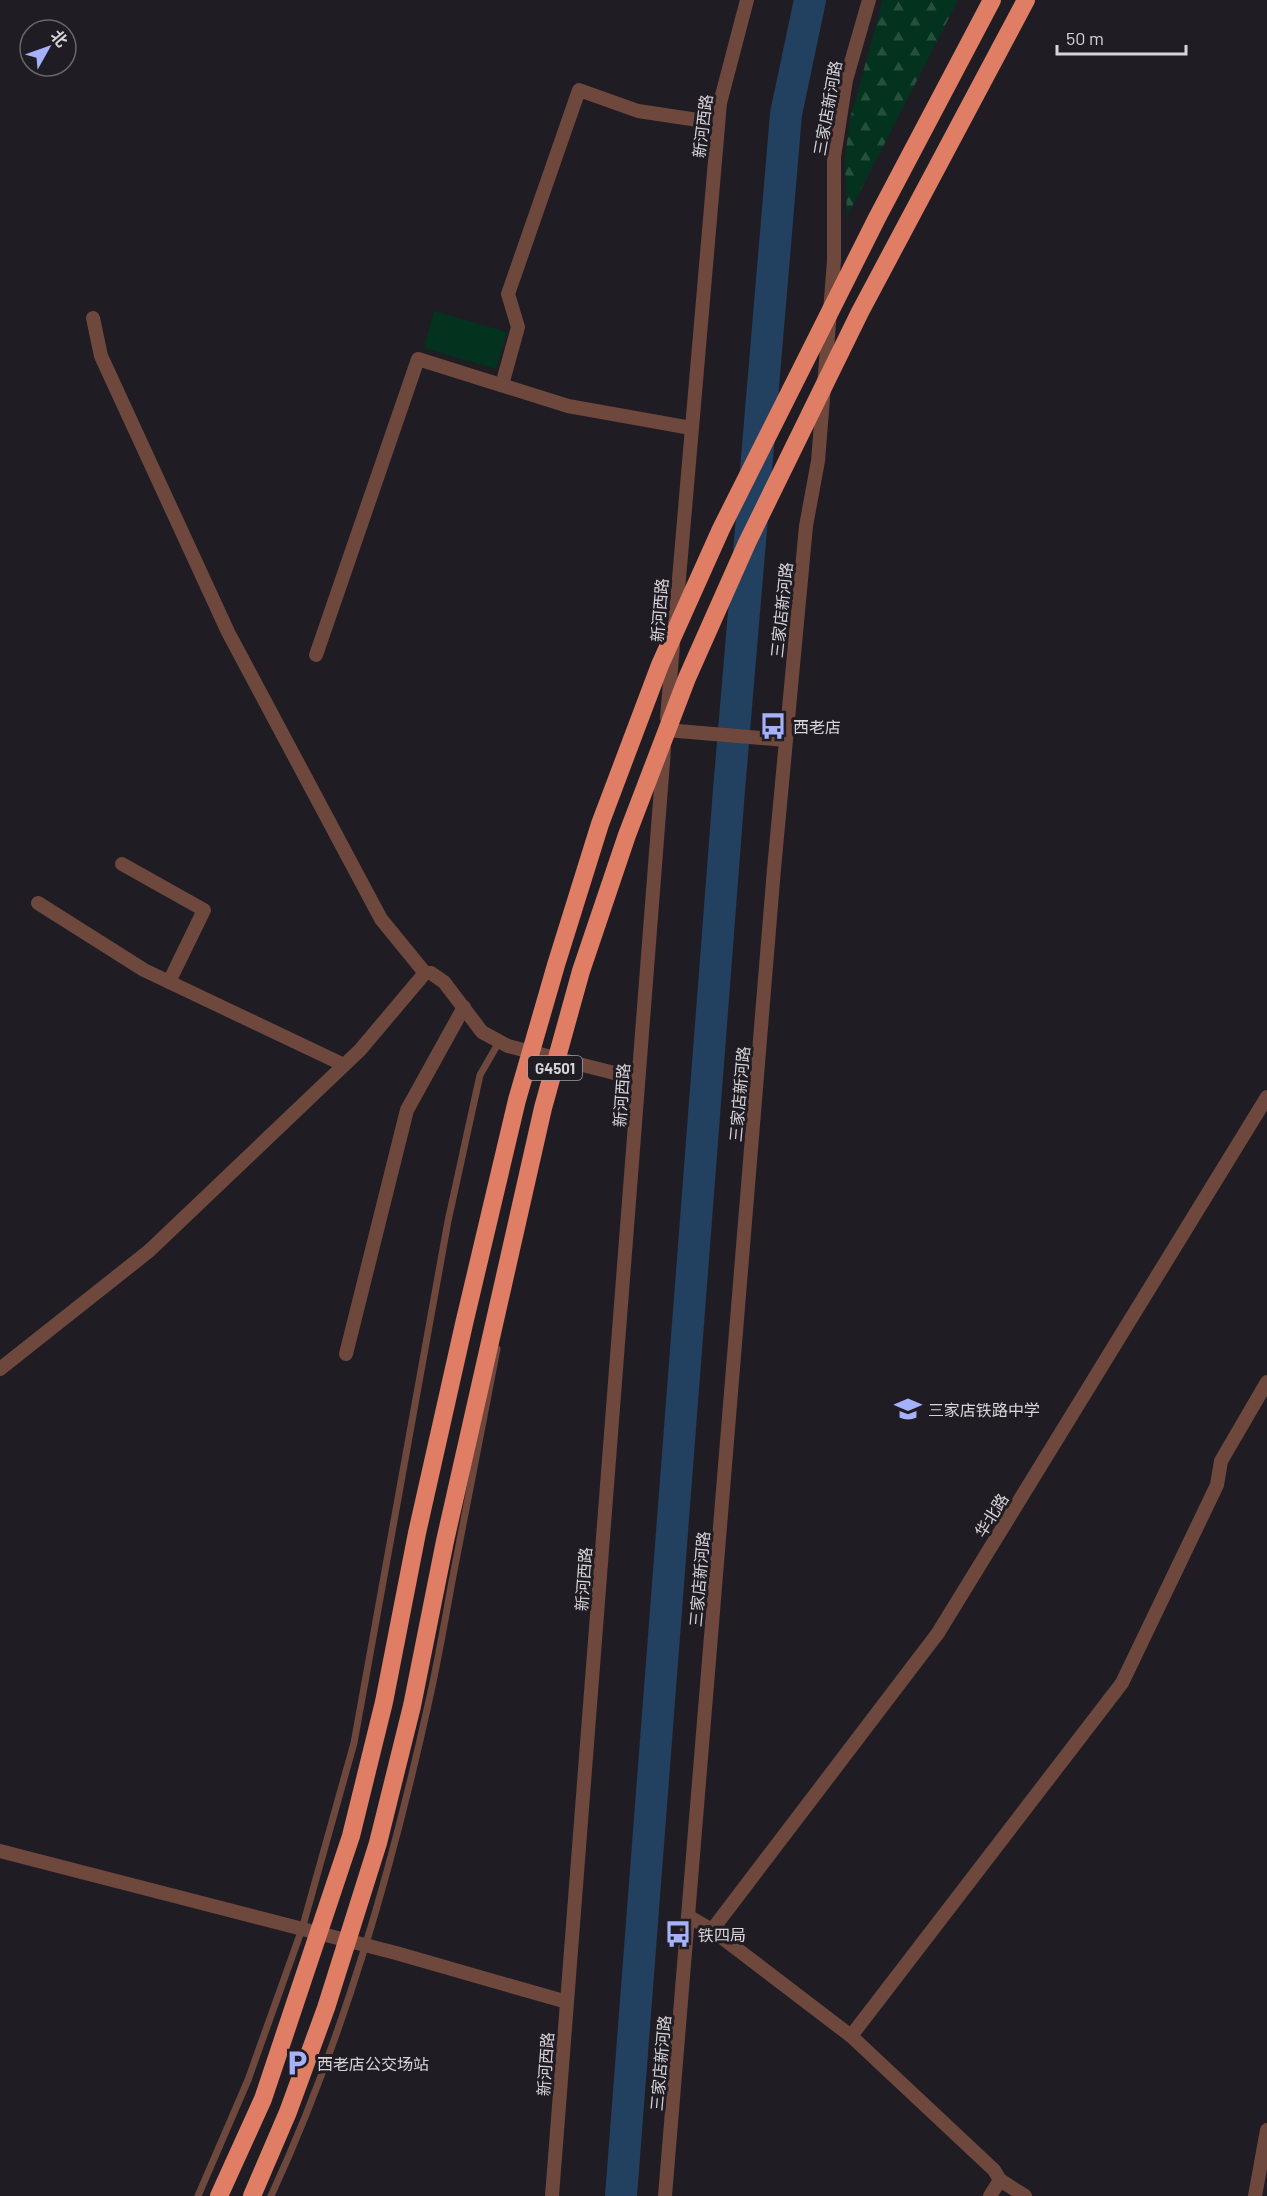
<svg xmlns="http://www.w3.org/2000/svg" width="1267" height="2196" font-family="Barlow,'Noto Sans SC',sans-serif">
  <defs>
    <pattern id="forest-firs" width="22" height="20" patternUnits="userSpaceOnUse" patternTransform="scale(1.5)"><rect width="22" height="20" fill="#03321e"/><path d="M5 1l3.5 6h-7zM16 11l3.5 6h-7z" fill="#274f3e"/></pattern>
  </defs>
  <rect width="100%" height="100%" fill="#201c24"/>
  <path fill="url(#forest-firs)" d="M883,0H958L847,217L845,158L850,119Z"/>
  <path fill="#03321e" d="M434,311L507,332L496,369L424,348Z"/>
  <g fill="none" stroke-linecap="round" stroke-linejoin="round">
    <path stroke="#22405f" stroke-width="32" d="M621,2196L729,790L786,114L810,0"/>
    <g stroke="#6e473d" stroke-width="7">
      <path d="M198,2196L248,2080L302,1929L354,1743L448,1221L480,1075L499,1042"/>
      <path d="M271,2196C343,2040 391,1872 428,1705C438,1662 445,1619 453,1576C468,1500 482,1425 497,1349"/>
    </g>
    <g stroke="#6e473d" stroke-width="14">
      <path d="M93,318L101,356L228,632L381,919L425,973H431L444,982L482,1032L508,1046L638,1079"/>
      <path d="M502,385L518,327L508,294L579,90L638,111L718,123"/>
      <path d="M675,625L720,103L747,0"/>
      <path d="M316,655L418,359L568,406L691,428"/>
      <path d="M667,718L673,645"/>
      <path d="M666,730L785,740"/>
      <path d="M122,864L204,910L169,982"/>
      <path d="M38,903L144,970L344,1065"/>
      <path d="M346,1354L407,1110L464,1007"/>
      <path d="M0,1369L149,1251L360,1050L425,973"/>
      <path d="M0,1851L396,1953L567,2002"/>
      <path d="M688,1916L712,1930L851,2036L994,2170L1000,2180L1025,2196"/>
      <path d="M712,1930L938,1633L1267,1097"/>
      <path d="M851,2036L1122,1683L1217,1485L1221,1461L1267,1382"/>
      <path d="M552,2196L664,749"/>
      <path d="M665,2196L774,869L806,526L818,461L834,261V157L846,80L869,0"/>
      <path d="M990,2196L1000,2180"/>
      <path d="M1255,2196L1267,2130"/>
    </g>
    <g stroke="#df7e64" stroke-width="18">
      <path d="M219,2196L263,2099L351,1836L384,1702L417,1533L464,1324L517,1100L556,965L600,824L660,665L721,529L877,218L992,0"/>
      <path d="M252,2196L288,2112L326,2008L378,1843L412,1706L445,1541L543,1108L581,971L627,835L687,678L747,543L860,312L1026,0"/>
    </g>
  </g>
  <defs>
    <symbol id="bus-bare" viewBox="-9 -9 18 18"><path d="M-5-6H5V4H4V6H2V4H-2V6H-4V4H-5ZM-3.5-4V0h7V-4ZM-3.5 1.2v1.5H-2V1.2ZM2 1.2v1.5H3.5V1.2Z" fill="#a6b1fc" stroke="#201c24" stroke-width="2.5" paint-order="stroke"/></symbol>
    <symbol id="school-bare" viewBox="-9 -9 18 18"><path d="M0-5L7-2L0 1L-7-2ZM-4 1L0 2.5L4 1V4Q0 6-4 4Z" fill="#a6b1fc" stroke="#201c24" stroke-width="2.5" paint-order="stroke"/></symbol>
    <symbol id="parking-bare" viewBox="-9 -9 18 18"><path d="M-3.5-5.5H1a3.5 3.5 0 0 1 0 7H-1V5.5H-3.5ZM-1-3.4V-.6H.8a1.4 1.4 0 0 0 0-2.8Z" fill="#a6b1fc" stroke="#201c24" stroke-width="2.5" paint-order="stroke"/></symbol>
  </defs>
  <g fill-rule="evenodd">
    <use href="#bus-bare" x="754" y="707" width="38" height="38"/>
    <use href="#school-bare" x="889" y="1390" width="38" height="38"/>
    <use href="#bus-bare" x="659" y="1915" width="38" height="38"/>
    <use href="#parking-bare" x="278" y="2044" width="38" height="38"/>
  </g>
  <g text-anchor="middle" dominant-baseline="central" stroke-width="6" stroke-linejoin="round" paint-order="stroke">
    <rect fill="#201c24" stroke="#a09da3" stroke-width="1.5" x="528" y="1056" width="54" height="24" rx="4.5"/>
    <g font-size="15" font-weight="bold" fill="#d7d4d9">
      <text x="555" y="1068">G4501</text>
    </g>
    <g font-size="16" fill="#d7d4d9" stroke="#201c24">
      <text transform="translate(827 108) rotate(-80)">三家店新河路</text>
      <text transform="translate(702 126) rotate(-83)">新河西路</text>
      <text transform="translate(659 610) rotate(-85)">新河西路</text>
      <text transform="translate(781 610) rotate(-84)">三家店新河路</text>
      <text transform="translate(739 1094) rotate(-85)">三家店新河路</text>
      <text transform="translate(621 1095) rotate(-86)">新河西路</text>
      <text transform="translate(991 1515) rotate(-58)">华北路</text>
      <text transform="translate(583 1579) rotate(-86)">新河西路</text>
      <text transform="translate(699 1579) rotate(-85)">三家店新河路</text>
      <text transform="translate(660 2063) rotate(-85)">三家店新河路</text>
      <text transform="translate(545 2064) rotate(-86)">新河西路</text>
    </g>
    <g font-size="16" fill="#d7d4d9" stroke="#201c24" text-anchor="start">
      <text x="793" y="726">西老店</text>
      <text x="928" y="1409">三家店铁路中学</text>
      <text x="698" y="1934">铁四局</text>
      <text x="317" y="2063">西老店公交场站</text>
    </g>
  </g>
  <g transform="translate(48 48) rotate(50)"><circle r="28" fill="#201c24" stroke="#69666c" stroke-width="1.5"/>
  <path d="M0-4.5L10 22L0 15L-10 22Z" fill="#a6b1fc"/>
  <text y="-9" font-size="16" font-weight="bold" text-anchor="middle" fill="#d7d4d9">北</text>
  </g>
  <path d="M1057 45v9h129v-9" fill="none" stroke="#d7d4d9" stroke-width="3"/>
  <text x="1066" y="45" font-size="18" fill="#d7d4d9" stroke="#201c24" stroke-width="4.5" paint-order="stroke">50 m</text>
</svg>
